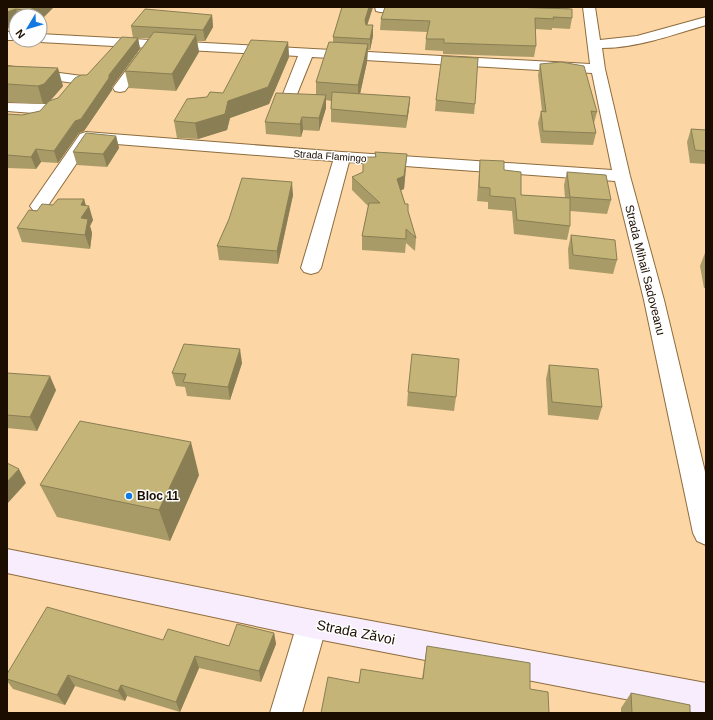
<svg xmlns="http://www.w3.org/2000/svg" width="713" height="720" font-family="Helvetica,sans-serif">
  <rect width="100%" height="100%" fill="#fcd6a4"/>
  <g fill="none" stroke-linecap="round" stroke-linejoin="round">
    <defs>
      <g id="street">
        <path d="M375,7H417L420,10L418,13L414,14L380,12L376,11Z"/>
        <path d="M583,7H595L600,40L637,36L706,17V25C672,35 637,48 602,48L605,69L630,176L664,300L706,476V545L697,541L693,533L644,300L615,181L349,162L321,268L318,272L311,274L304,272L301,268L333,161L91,142L45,210L39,211L33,210L30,206L80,134L86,132L342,152L612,170L592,73L312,57L295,99L293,102L288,103L283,102L281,99L298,56L40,42L35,40H40V34L590,64Z"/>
        <rect x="7" y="32" width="9" height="8"/>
        <path d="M144,52L149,53L151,56L125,91L120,92L115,91L113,88L115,85L139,53Z"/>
        <path d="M7,66L82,76L87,77L89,80L87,83L82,84L7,74Z"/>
        <path d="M7,103L47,104L52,106L55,109L52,112L47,114L7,111Z"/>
        <path d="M312,610L322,614L327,624L302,713H270L297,624L302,614Z"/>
      </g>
      <path id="secondary" d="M7,549L312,610L706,683V713H697L312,638L7,573Z"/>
    </defs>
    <use href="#street" stroke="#8e6c3d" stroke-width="2"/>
    <use href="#secondary" stroke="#8e6c3d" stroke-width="2"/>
    <use href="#street" fill="#fff" fill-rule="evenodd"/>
    <use href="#secondary" fill="#f8edfd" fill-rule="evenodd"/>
  </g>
  <g fill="#a99b67">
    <path d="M7,7H54L40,16H16V25L8,28Z"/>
    <path d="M342,7H373L367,25H373V36L370,50H368L367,62L360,94L410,97L409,109L406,128L331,122V101L326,100V108L319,131L303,130L301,137L266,134L265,122L316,95V82L333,42V37Z"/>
    <path d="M385,7H570L569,9L572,18L570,29L552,28V30L535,29L536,46L534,57L443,54V51L425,50L426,39L427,32L380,30L381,19Z"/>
    <path d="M212,15L213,27L205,41H197L199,52L176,91L129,88L125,71L149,38H133L131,26Z"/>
    <path d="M138,38L140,49L112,87V90L84,131L79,133L58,163L41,162L36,169L7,168V114L22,115L40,111L48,102L43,104L7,102V66L63,86L50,101L58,98L87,75Z"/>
    <path d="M288,42L289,57L269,104L230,118L227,130L198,139L177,138L174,121L207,97L223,93Z"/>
    <path d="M540,64L597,112L594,123L596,133L593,145L541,143L538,123L541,111H542L538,75Z"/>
    <path d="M436,100L475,104L474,114L435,111Z"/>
    <path d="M691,129L706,130V164L690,163L687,142Z"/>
    <path d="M116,136L119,148L107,167L77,165L73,152Z"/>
    <path d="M375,152L406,168L404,189L401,190L416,238L415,251L406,243L405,253L362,250V236L368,206L352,190V177L363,172L375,157Z"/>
    <path d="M480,160L504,170L521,195L565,198L564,185L567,172L611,200L607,214L570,211V226L567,240L514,234L512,211L488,209V202L477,201L479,173Z"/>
    <path d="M293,195L278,264L219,260L217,246L229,219Z"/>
    <path d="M84,199L86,206L93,220L90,226L92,233L90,249L22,242L17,228L37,211L53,205Z"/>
    <path d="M571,235L617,260L613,274L569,269L568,249Z"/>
    <path d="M705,253H706V288H704L700,266Z"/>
    <path d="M242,363L230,400L187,396L185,387L176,386L172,373Z"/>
    <path d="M549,365L602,407L598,420L548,415L546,379Z"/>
    <path d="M7,373L56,390L37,431L7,428Z"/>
    <path d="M408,392L456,397L454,411L407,406Z"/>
    <path d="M199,475L170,541L57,517L40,485Z"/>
    <path d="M274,633L276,644L261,682L199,668L180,712L127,696L125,701L75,686L65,705L13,689L7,681V674L163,640L229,646Z"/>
    <path d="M427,646L530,689L359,683L422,679Z"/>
    <path d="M631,693L690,713H621V708Z"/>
  </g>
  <g fill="#897e54">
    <path d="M34,7H54L40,21V16H31L29,11Z"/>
    <path d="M369,7H373L365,32V20Z"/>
    <path d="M16,9L18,16H16V25L8,28L7,24V12Z"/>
    <path d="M212,15L213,27L205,41L203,30Z"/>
    <path d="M373,25V36L370,50V39Z"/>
    <path d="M196,35L199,52L176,91L172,74Z"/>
    <path d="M138,38L140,49L112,87V90L84,131L79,133L58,163L54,151L109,75Z"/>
    <path d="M288,42L289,57L269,104L230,118L227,130L198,139L195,123L228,101Z"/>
    <path d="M368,44L367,62L358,103V85Z"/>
    <path d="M58,68L63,86L49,102L43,104L38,86Z"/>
    <path d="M326,95V108L319,131V118Z"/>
    <path d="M410,97L409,109L406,128L407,116Z"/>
    <path d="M302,117L303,130L301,137L300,124Z"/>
    <path d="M116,136L119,148L107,167L103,154Z"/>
    <path d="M36,149L41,162L36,169L31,157Z"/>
    <path d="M407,154L404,189L397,192V179Z"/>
    <path d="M292,182L293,195L278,264L277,251Z"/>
    <path d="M84,199L87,210L89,206L93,220L90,226L92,233L90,249L85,235L81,218V205Z"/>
    <path d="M240,349L242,363L230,400L228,387Z"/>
    <path d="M50,376L56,390L37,431L30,417Z"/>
    <path d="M191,442L199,475L170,541L159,510Z"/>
    <path d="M19,469L26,483L7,504V482Z"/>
    <path d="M274,633L276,644L261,682L259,671Z"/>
    <path d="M195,656L199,668L180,712L176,702Z"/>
    <path d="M68,675L75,686L65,705L57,695Z"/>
    <path d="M121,685L127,696L125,701L118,691Z"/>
  </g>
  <g fill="#c4b478" stroke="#897e54">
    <path d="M7,7H34L29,11L16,9L7,12Z"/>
    <path d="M342,7H369L365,20L366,25H373L370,39L333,37Z"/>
    <path d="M385,7H510L572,9V18L553,17L554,19L535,18L536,46L444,43V39H426L430,21L381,19Z"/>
    <path d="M145,9L212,15L203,30L131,26Z"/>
    <path d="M154,32L196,35L172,74L125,71Z"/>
    <path d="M122,37L138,38L109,75V78L81,119L75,121L54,151L36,149L31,157L7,155V114L22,115L40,111L49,101L58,98L75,78L81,75H87Z"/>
    <path d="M251,40L288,42L268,87L228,101L225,114L195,123L174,121L187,99L207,97L210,92L223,93Z"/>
    <path d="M329,42L368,44L358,85L316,82Z"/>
    <path d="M442,56L478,58L475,104L436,100Z"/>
    <path d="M561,62L584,66L597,112L591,111L596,133L543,131L541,111L546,112L540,64Z"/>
    <path d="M7,66L58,68L44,84L38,86L7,84Z"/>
    <path d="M332,92L410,97L407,116L331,109Z"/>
    <path d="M276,93L326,95L319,118L302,117L300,124L265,122Z"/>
    <path d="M691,129L706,130V151L695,150Z"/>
    <path d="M86,133L116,136L103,154L73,152Z"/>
    <path d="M375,152L407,154L404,176L397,179L405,204H408V211L416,238L406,229V239L362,236L369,203H380L352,177L363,172V157H376Z"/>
    <path d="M480,160L504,161V170L521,172V195L570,198V226L517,220L515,198L490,196V188L479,187Z"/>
    <path d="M567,172L606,175L611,200L570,197Z"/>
    <path d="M242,178L292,182L277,251L217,246L229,219Z"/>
    <path d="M58,199H84L81,205L89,206L81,218L88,219L85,235L17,228L29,210L37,211L42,204L53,205Z"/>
    <path d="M571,235L615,240L617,260L573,255Z"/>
    <path d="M184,344L240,349L228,387L183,382L186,374L172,373Z"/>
    <path d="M412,354L459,359L456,397L408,392Z"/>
    <path d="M549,365L598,369L602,407L552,402Z"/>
    <path d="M7,373L50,376L30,417L7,415Z"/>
    <path d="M80,421L191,442L159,510L40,485Z"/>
    <path d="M7,463L19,469L7,482Z"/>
    <path d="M47,607L163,640L168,629L229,646L237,624L274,633L259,671L195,656L176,702L121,685L118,691L68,675L57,695L7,679V674Z"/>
    <path d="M427,646L530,663V689L548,692L549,713H321L328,677L359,683L361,669L423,679Z"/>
    <path d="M631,693L690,705V713H632Z"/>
  </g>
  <circle fill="#1179e1" stroke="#fefefe" stroke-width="1.5" cx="129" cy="496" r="4"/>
  <g text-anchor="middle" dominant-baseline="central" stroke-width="3" stroke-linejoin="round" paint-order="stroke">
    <g font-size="10" fill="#1b0e00" stroke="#fefefe">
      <text transform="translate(330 156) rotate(4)">Strada Flamingo</text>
    </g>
    <g font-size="12" fill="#1b0e00" stroke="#fefefe">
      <text transform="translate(645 270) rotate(76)">Strada Mihail Sadoveanu</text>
    </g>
    <g font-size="12" font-weight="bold" fill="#1b0e00" stroke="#fefefe" text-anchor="start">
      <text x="137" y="496">Bloc 11</text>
    </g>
    <g font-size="14" fill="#1b0e00" stroke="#fefefe">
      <text transform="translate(356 632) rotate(11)">Strada Zăvoi</text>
    </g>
  </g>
  <rect width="713" height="720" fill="none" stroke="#1b0e00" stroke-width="16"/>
  <g transform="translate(28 28) rotate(232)"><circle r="19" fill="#fefefe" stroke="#a39e98"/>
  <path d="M0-3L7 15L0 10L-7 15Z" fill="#1179e1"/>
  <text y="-6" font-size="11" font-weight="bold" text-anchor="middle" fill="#1b0e00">N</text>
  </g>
</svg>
